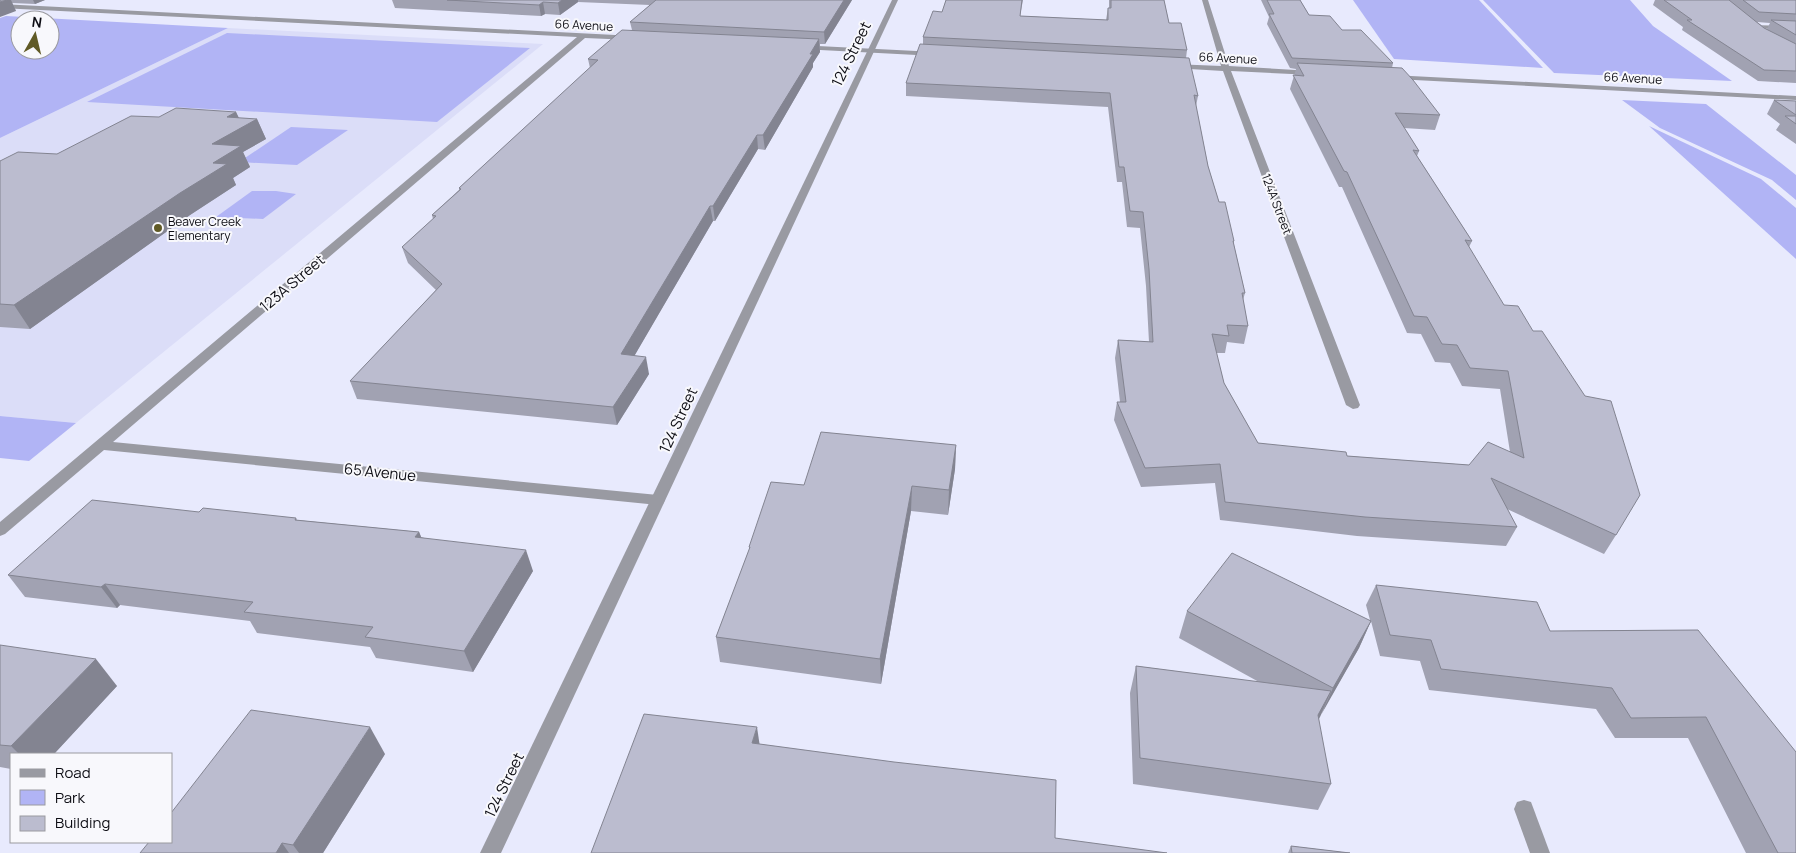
<svg xmlns="http://www.w3.org/2000/svg" width="1796" height="853" font-family="Manrope,sans-serif">
  <rect width="100%" height="100%" fill="#e8eafd"/>
  <path fill="#dbddf8" d="M228,28L543,44L76,423L0,416V138Z"/>
  <g fill="#b1b4f5" fill-rule="evenodd">
    <path d="M1353,0H1479L1543,68L1394,59Z"/>
    <path d="M1483,0H1630L1653,26L1732,81L1554,73Z"/>
    <path d="M6,16L228,28L0,138V18ZM20,20H50V50H20Z"/>
    <path d="M227,33L530,48L437,122L87,102Z"/>
    <path d="M1622,100L1706,104L1796,175V200L1772,180L1660,128Z"/>
    <path d="M1649,126L1761,179L1796,208V259Z"/>
    <path d="M291,127L348,130L297,165L239,162Z"/>
    <path d="M252,191H276L296,194L263,219L216,217Z"/>
    <path d="M0,416L76,423L29,461L0,458Z"/>
  </g>
  <g fill="none" stroke-linecap="round" stroke-linejoin="round">
    <g fill="#999aa2" fill-rule="evenodd">
      <path d="M1202,0H1208L1229,66L1313,71L1317,73L1313,75L1231,71L1360,405L1358,408L1353,409L1346,405L1223,71L1173,68L1169,66L1173,64L1221,66Z"/>
      <path d="M0,4L635,36V40H632L585,38L113,442L658,495L663,496L665,500L663,504L658,505L104,450L5,534L0,536V522L577,37L0,8Z"/>
      <path d="M1750,25L1796,26V30L1752,28L1749,26Z"/>
      <path d="M798,45L936,52L940,54L936,56L801,49L797,47Z"/>
      <path d="M1392,75L1796,96V100L1395,79L1391,77Z"/>
      <path d="M1524,800L1531,802L1550,853H1530L1514,809L1517,802Z"/>
    </g>
    <path fill="#999aa2" fill-rule="evenodd" d="M892,0H898L501,853H480Z"/>
  </g>
  <g fill="#a1a2b2" fill-rule="evenodd">
    <path d="M0,0H45L35,4L12,3L16,11Z"/>
    <path d="M392,0H852L825,44H820V52L813,63V67L765,150L758,149L715,221H713L634,356L649,374L617,425L357,399L350,381L436,290L408,263L402,247L433,219L432,215L459,190V188L590,68L588,59L632,30L630,22L650,5L578,2L560,15L545,14L541,16L395,8Z"/>
    <path d="M946,0H1023L1020,16L1106,20L1108,8H1109V0H1164L1169,23L1187,50L1186,58L1198,96L1196,106L1208,166L1219,202L1234,241V245L1245,293L1243,300L1248,326L1244,344L1227,342L1225,353H1216L1224,383L1258,443L1347,456L1469,465L1510,452L1500,389L1462,386L1450,363L1435,362L1421,334L1407,333L1342,187H1339L1290,89L1296,69L1290,68L1267,24L1269,17L1261,0H1300L1309,15L1342,30L1393,63L1392,68L1440,115L1435,130L1404,128L1419,151L1417,156L1472,241L1469,247L1616,535L1604,554L1507,509L1517,527L1506,546L1357,536L1220,520L1215,483L1141,487L1114,420L1117,402H1120L1115,358L1118,340L1149,342L1146,286L1140,228L1127,227L1122,182H1117L1108,107L906,96V83L923,45V37L942,12Z"/>
    <path d="M1655,0H1796V83L1758,81L1682,30L1683,27L1653,5ZM1757,22L1770,23L1767,29Z"/>
    <path d="M1774,100L1796,101V144L1776,130L1780,124L1767,114Z"/>
    <path d="M236,112L239,118L257,119L266,139L243,152L250,167L233,178L236,185L190,215L30,329L0,327V161L57,154L159,117Z"/>
    <path d="M956,445L955,469L948,515L911,511L881,684L720,662L716,637L749,551V547L804,485Z"/>
    <path d="M199,512L296,518L297,520L419,532L421,537L533,571L473,672L376,658L370,647L257,633L250,621L120,605L117,608L25,597L8,575Z"/>
    <path d="M1376,585L1550,631L1698,630L1796,853H1746L1688,738H1615L1596,709L1429,690L1420,661L1380,656L1371,621L1359,648L1318,719L1331,784L1318,810L1133,784L1130,693L1136,666L1259,682L1179,638L1187,611L1370,620L1366,605Z"/>
    <path d="M0,645L117,686L54,754H11V769L0,767Z"/>
    <path d="M385,754L323,853H140Z"/>
    <path d="M1291,846L1350,853H1288Z"/>
  </g>
  <g fill="#838491">
    <path d="M7,0H11L16,11L0,17V2Z"/>
    <path d="M33,0H45L35,4Z"/>
    <path d="M562,0H578V2L560,15L558,3Z"/>
    <path d="M844,0H852L825,44L824,32Z"/>
    <path d="M543,2L545,14L541,16L539,5Z"/>
    <path d="M819,39L820,52L813,63V67L765,150L763,135Z"/>
    <path d="M236,112L243,127L257,119L266,139L243,152L250,167L233,178L236,185L190,215L30,329L14,305L212,144L227,117Z"/>
    <path d="M757,135L758,149L715,221L713,206Z"/>
    <path d="M710,206L713,221L625,372L621,354Z"/>
    <path d="M646,357L649,374L617,425L613,407Z"/>
    <path d="M956,445L955,469L948,515L949,490Z"/>
    <path d="M912,486L911,511L881,684L880,659Z"/>
    <path d="M419,532L428,553L415,537Z"/>
    <path d="M526,550L533,571L473,672L464,651Z"/>
    <path d="M105,584L120,605L117,608L101,587Z"/>
    <path d="M1371,621L1359,648L1321,715L1333,688Z"/>
    <path d="M96,659L117,686L54,754H19L11,746Z"/>
    <path d="M1331,691L1320,717L1306,742L1318,715Z"/>
    <path d="M370,727L385,754L323,853H299L293,845Z"/>
    <path d="M757,727L761,754L752,743Z"/>
    <path d="M282,843L289,853H276Z"/>
  </g>
  <g fill="#bbbccf" stroke="#838491">
    <path d="M0,0H7L0,2Z"/>
    <path d="M447,0H562L558,3L543,2L539,5Z"/>
    <path d="M656,0H844L824,32L630,22Z"/>
    <path d="M946,0H1022L1020,16L1108,20V8H1111V0H1164L1169,23H1181L1187,50L923,37L933,11L942,12Z"/>
    <path d="M1267,0H1300L1309,15L1330,16L1342,30H1361L1393,63L1292,58L1269,14H1274Z"/>
    <path d="M1664,0H1729L1764,28L1796,44V71L1764,70L1687,20H1692Z"/>
    <path d="M1743,0H1796V14L1759,12Z"/>
    <path d="M1771,20L1796,21V35Z"/>
    <path d="M622,30L819,39L810,54H813L763,135H757L713,206H710L621,354L646,357L613,407L350,381L442,284L402,247L436,216L432,215L461,189L459,188L598,60L588,59Z"/>
    <path d="M920,44L1189,58L1198,96L1194,95L1208,166L1219,202H1225L1234,241H1233L1245,293H1242L1248,326L1227,325L1229,336L1212,334L1224,383L1258,443L1346,452L1347,456L1469,465L1488,442L1524,458L1508,371L1470,368L1457,345L1442,344L1427,317L1414,316L1347,172L1344,171L1293,75L1304,76L1297,63L1402,68L1413,80L1440,115L1395,113L1419,151L1413,150L1472,241L1465,240L1504,305L1518,306L1533,331H1542L1585,396L1611,401L1640,495L1616,535L1491,478L1517,527L1365,517L1225,502L1220,464L1145,468L1117,402H1126L1118,340L1153,342L1149,269L1143,212L1130,211L1124,167H1119L1110,93L906,83Z"/>
    <path d="M1774,100L1796,101V115Z"/>
    <path d="M176,108L236,112L227,117L257,119L212,144L241,146L213,163L227,164L180,193L14,305L0,304V161L18,152L57,154L131,116L159,117Z"/>
    <path d="M1785,116H1796V124Z"/>
    <path d="M821,432L956,445L949,490L912,486L880,659L716,637L750,547H749L771,482L804,485Z"/>
    <path d="M92,500L199,512L203,508L296,518L295,520L419,532L415,537L526,550L464,651L365,637L373,627L244,612L253,602L105,584L101,587L8,575Z"/>
    <path d="M1232,553L1371,621L1333,688L1187,611Z"/>
    <path d="M1376,585L1537,602L1550,631L1698,630L1796,752V853H1778L1706,717L1631,718L1612,688L1441,669L1431,640L1390,635Z"/>
    <path d="M0,645L96,659L11,746L0,745Z"/>
    <path d="M1136,666L1331,691L1318,715L1331,784L1140,758Z"/>
    <path d="M251,710L370,727L293,845L282,843L276,853H140L149,842H171V813Z"/>
    <path d="M644,714L757,727L752,743L894,762L1056,780L1055,838L1167,853H591Z"/>
    <path d="M1291,846L1350,853H1292Z"/>
  </g>
  <circle fill="#605a26" stroke="#f8f8fc" stroke-width="2" cx="158" cy="228" r="5"/>
  <g text-anchor="middle" dominant-baseline="central" stroke-width="4" stroke-linejoin="round" paint-order="stroke">
    <g font-size="12" fill="#0d0d14" stroke="#f8f8fc">
      <text transform="translate(584 25) rotate(3)">66 Avenue</text>
      <text transform="translate(1228 58) rotate(3)">66 Avenue</text>
      <text transform="translate(1633 78) rotate(3)">66 Avenue</text>
      <text transform="translate(1277 204) rotate(69)">124A Street</text>
    </g>
    <g font-size="12" fill="#0d0d14" stroke="#f8f8fc" text-anchor="start">
      <text x="168" y="221">Beaver Creek<tspan x="168" dy="14">Elementary</tspan></text>
    </g>
    <g font-size="15" fill="#0d0d14" stroke="#f8f8fc">
      <text transform="translate(851 54) rotate(-64)">124 Street</text>
      <text transform="translate(292 283) rotate(-40)">123A Street</text>
      <text transform="translate(678 420) rotate(-65)">124 Street</text>
      <text transform="translate(380 472) rotate(6)">65 Avenue</text>
      <text transform="translate(504 785) rotate(-64)">124 Street</text>
    </g>
  </g>
  <rect x="10" y="753" width="162" height="90" fill="#f8f8fc" stroke="#9a9a9f"/>
  <rect x="20" y="769" width="25" height="8" fill="#999aa2" stroke="#9a9a9f"/>
  <text x="55" y="778" font-size="15" fill="#0d0d14">Road</text>
  <rect x="20" y="790" width="25" height="15" fill="#b1b4f5" stroke="#9a9a9f"/>
  <text x="55" y="803" font-size="15" fill="#0d0d14">Park</text>
  <rect x="20" y="816" width="25" height="15" fill="#bbbccf" stroke="#9a9a9f"/>
  <text x="55" y="828" font-size="15" fill="#0d0d14">Building</text>
  <g transform="translate(35 35) rotate(8)"><circle r="24" fill="#f8f8fc" stroke="#9a9a9f"/>
  <path d="M0-4L9 19L0 12L-9 19Z" fill="#605a26"/>
  <text y="-8" font-size="14" font-weight="bold" text-anchor="middle" fill="#0d0d14">N</text>
  </g>
</svg>
